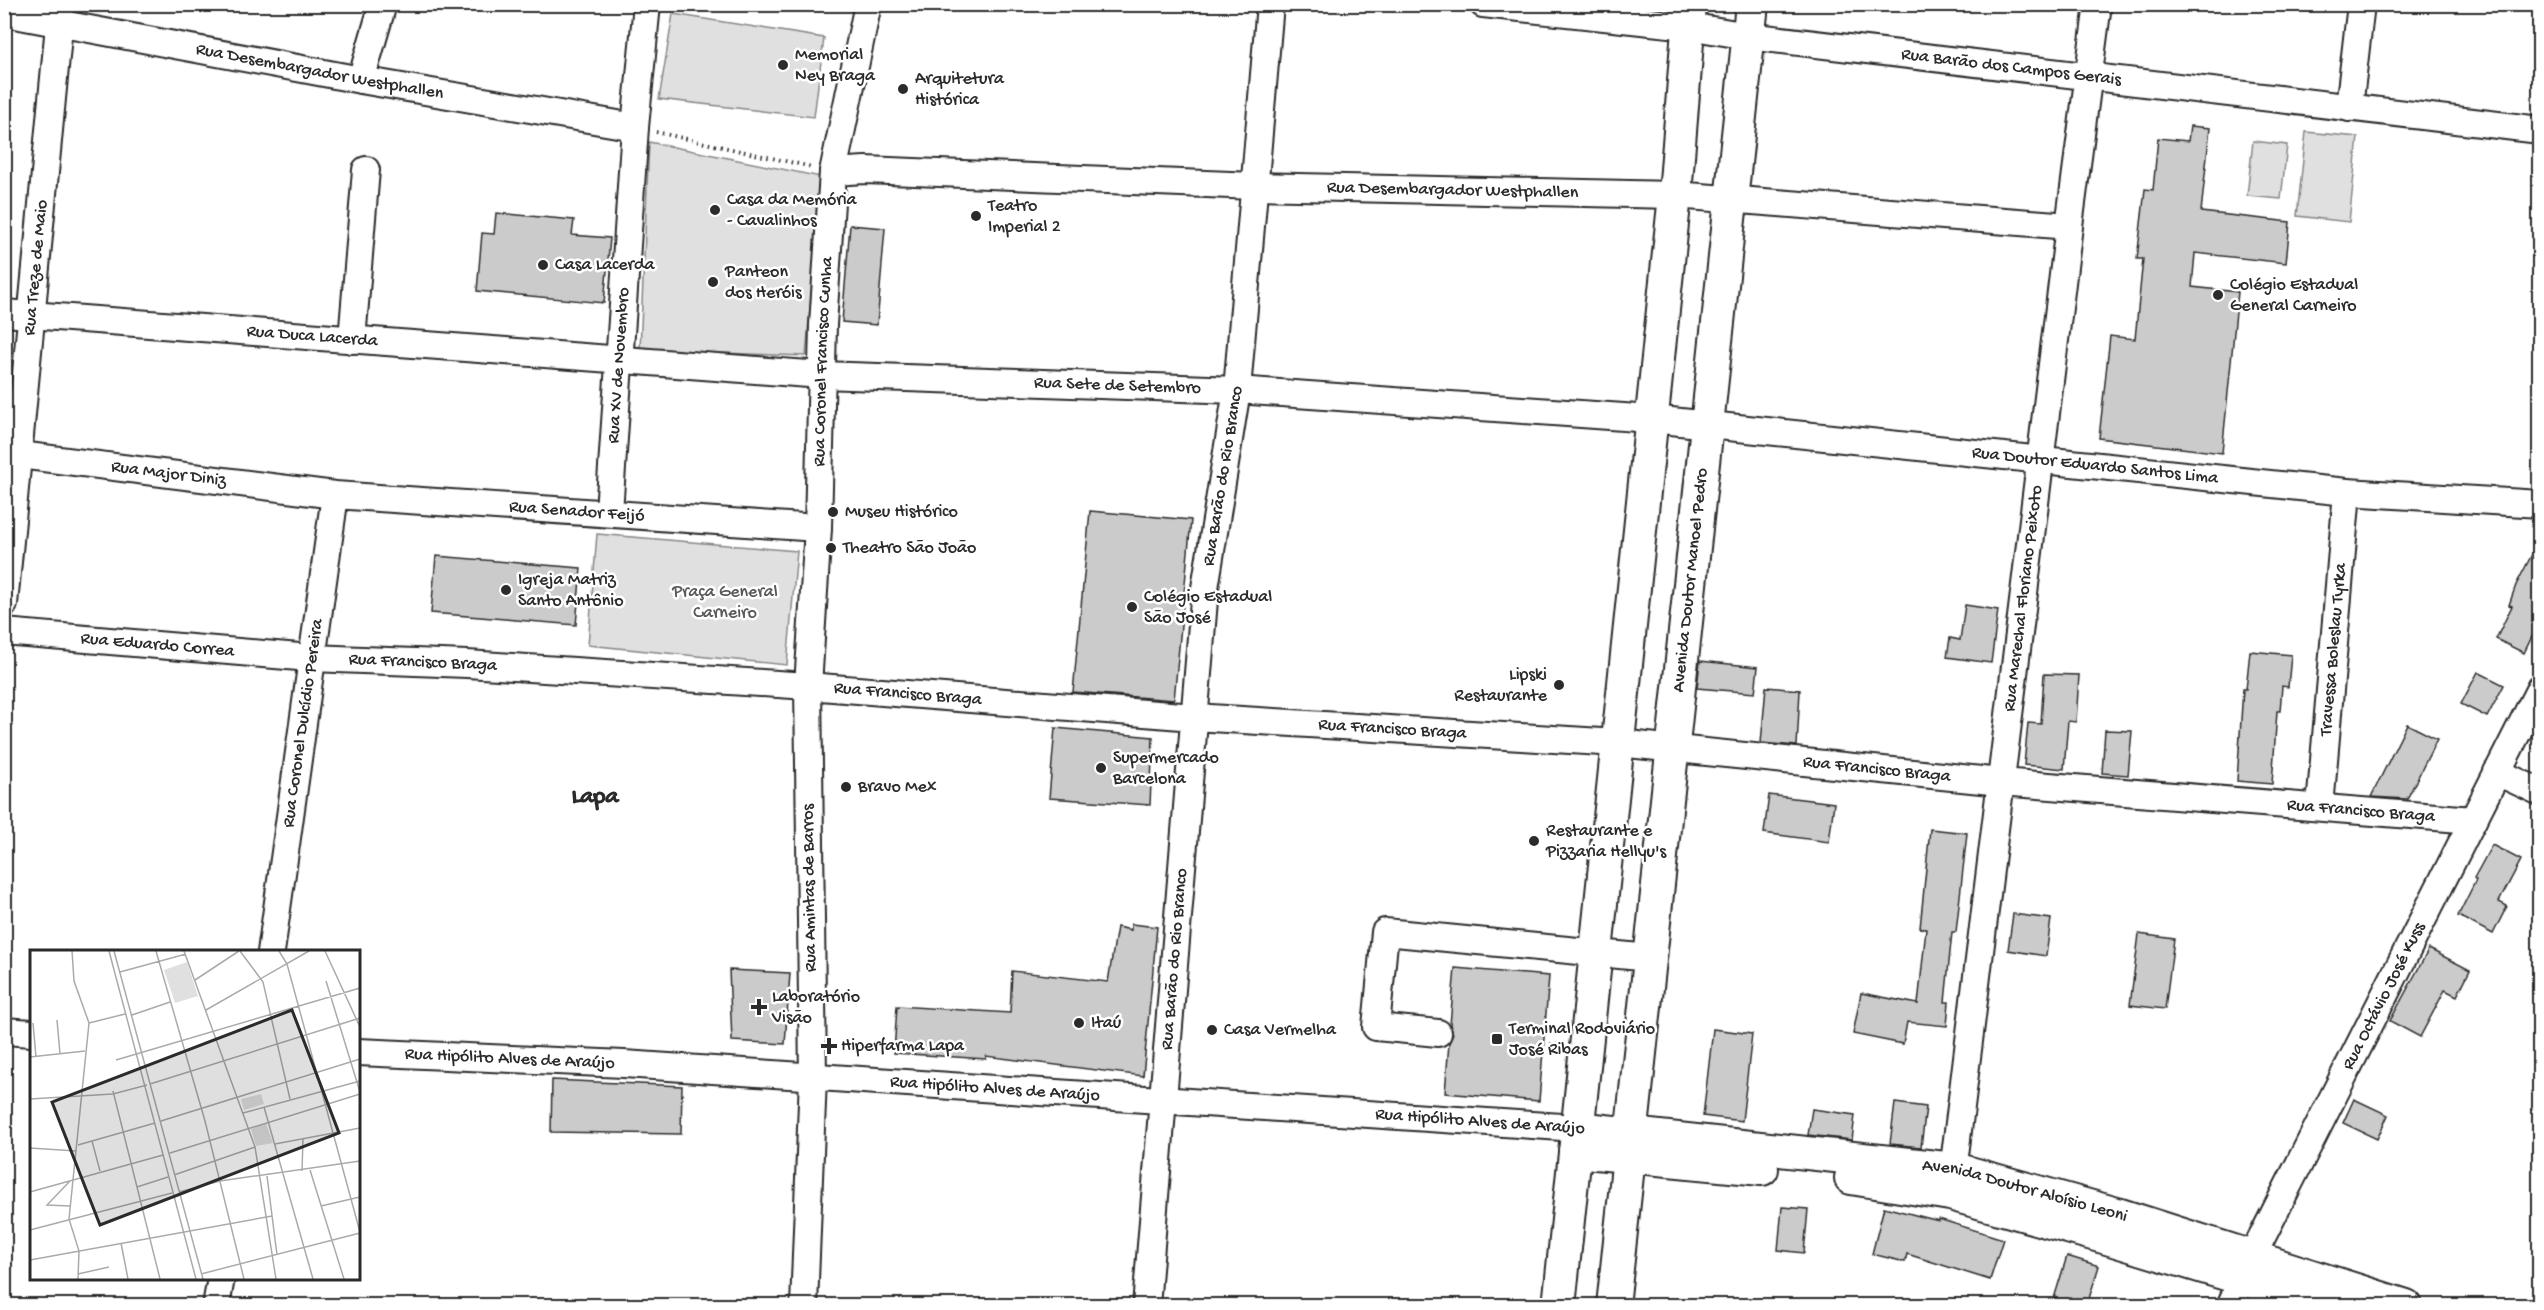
<svg xmlns="http://www.w3.org/2000/svg" width="2544" height="1310" font-family="'Gochi Hand',sans-serif">
  <rect width="100%" height="100%" fill="#fff"/>
  <filter id="ink" filterUnits="userSpaceOnUse"><feTurbulence type="fractalNoise" baseFrequency=".0167" numOctaves="2"/><feDisplacementMap in="SourceGraphic" scale="12" xChannelSelector="R" yChannelSelector="G"/><feConvolveMatrix kernelMatrix="1 2 1 2 8 2 1 2 1" color-interpolation-filters="sRGB"/></filter>
  <g filter="url(#ink)">
    <g fill="#e0e0e0" stroke="#868686" stroke-width="1.5">
      <path d="M673,14L824,38L814,117L659,99Z"/>
      <path d="M2306,132L2358,137L2349,222L2297,216Z"/>
      <path d="M2253,141L2287,145L2281,199L2247,196Z"/>
      <path d="M649,142L821,177L806,356L640,350Z"/>
      <path d="M597,534L797,551L787,665L588,645Z"/>
    </g>
    <g fill="#cbcbcb" stroke="#2b2b2b" stroke-width="1.5">
      <path d="M2190,126L2210,128L2201,212L2290,222L2286,263L2195,253L2192,287L2238,292L2222,453L2099,438L2110,336L2135,339L2143,259H2137L2145,189L2153,190L2158,138L2188,141Z"/>
      <path d="M496,213L574,220L572,235L610,238L604,303L477,291L482,233L494,234Z"/>
      <path d="M850,225L885,228L877,325L842,322Z"/>
      <path d="M1090,511L1191,520L1174,700L1073,692Z"/>
      <path d="M2540,539V620L2524,653L2496,639L2512,606L2509,605L2516,585Z"/>
      <path d="M436,556L581,568L576,625L431,613Z"/>
      <path d="M1965,605L1998,610L1991,663L1947,657L1950,638L1960,640Z"/>
      <path d="M2250,651L2291,655L2288,687L2282,686L2280,711H2277L2272,784L2237,781L2243,689H2246Z"/>
      <path d="M1700,661L1758,667L1755,693L1697,688Z"/>
      <path d="M2478,672L2504,685L2487,717L2461,704Z"/>
      <path d="M2044,674L2079,675L2076,722L2068,721L2064,769L2024,765L2028,723L2041,724Z"/>
      <path d="M1766,687L1800,690L1797,746L1761,743Z"/>
      <path d="M2407,724L2437,739L2407,799L2371,797Z"/>
      <path d="M1055,728L1153,737L1150,805L1049,798Z"/>
      <path d="M2105,730L2132,731L2128,775L2102,773Z"/>
      <path d="M1769,795L1834,803L1829,842L1764,833Z"/>
      <path d="M1930,829L1967,833L1956,932H1952L1945,1002H1949L1947,1026L1907,1022L1903,1044L1853,1034L1861,993L1918,1004L1926,929L1920,928Z"/>
      <path d="M2492,845L2521,860L2499,902L2507,906L2493,934L2458,916L2476,880L2474,878Z"/>
      <path d="M2013,914L2051,919L2046,956L2008,950Z"/>
      <path d="M1131,924L1157,927L1143,1076L986,1056V1059L894,1053L897,1006L1010,1013L1012,971L1108,982L1117,927L1131,930Z"/>
      <path d="M2139,934L2174,939L2165,1009L2130,1005Z"/>
      <path d="M2429,949L2470,970L2457,996L2445,990L2420,1037L2390,1021Z"/>
      <path d="M1455,968L1549,976L1539,1101L1445,1093L1449,1043L1453,1034L1450,1025Z"/>
      <path d="M729,970L790,973L785,1044L732,1041Z"/>
      <path d="M1713,1029L1752,1034L1742,1121L1703,1116Z"/>
      <path d="M552,1080L682,1086L681,1134L551,1132Z"/>
      <path d="M2354,1099L2388,1115L2377,1139L2343,1123Z"/>
      <path d="M1895,1103L1926,1107L1921,1147L1890,1144Z"/>
      <path d="M1812,1109L1855,1115L1852,1140L1808,1135Z"/>
      <path d="M1782,1207L1808,1209L1804,1253L1778,1250Z"/>
      <path d="M1884,1207L1939,1221V1219L2003,1239L1990,1280L1907,1254L1905,1262L1872,1254Z"/>
      <path d="M2067,1256L2099,1266L2087,1305H2052Z"/>
    </g>
    <g fill="none" stroke-linecap="round" stroke-linejoin="round">
      <defs>
        <g id="minor">
          <path id="s1" d="M1483,4L1688,26L1748,36L2540,130"/>
          <path id="s2" d="M4,13L361,80L635,127"/>
          <path d="M361,80L383,4"/>
          <path d="M2349,108L2361,4"/>
          <path id="s3" d="M833,172L865,170L1255,186L1675,195L2069,226"/>
          <path id="s4" d="M4,313L822,375L1237,390L1652,419L2347,492L2540,504"/>
          <path d="M352,340L366,170"/>
          <path id="s5" d="M4,453L335,495L818,528"/>
          <path id="s6" d="M609,512L635,127L647,4"/>
          <path id="s7" d="M4,604L61,4"/>
          <path id="s8" d="M4,632L311,658L467,664L808,686L1194,717L1618,743L2001,782L2473,820"/>
          <path d="M2497,772L2540,792"/>
          <path id="s9" d="M2320,807L2347,492"/>
          <path id="s10" d="M271,952L335,495"/>
          <path d="M4,1031L32,1033"/>
          <path d="M1438,1033L1376,1027L1385,932L1650,958"/>
          <path id="s11" d="M358,1052L624,1064L1577,1128"/>
          <path id="s12" d="M1951,1188L2069,226L2098,4"/>
          <path d="M216,1306L221,1278"/>
          <path id="s13" d="M804,1306L813,1077L808,686L818,528L823,325L833,172L868,4"/>
          <path id="s14" d="M1146,1306L1205,588L1237,390L1270,4"/>
          <path id="s15" d="M2230,1306L2252,1257L2540,688"/>
        </g>
        <g id="major">
          <path id="s16" d="M1577,1128L1955,1169L2117,1214L2406,1306"/>
          <path d="M1575,1151L1762,1169"/>
          <path d="M1851,1178L1950,1194L2107,1238L2332,1306"/>
          <path d="M1559,1306L1675,195L1690,4"/>
          <path id="s17" d="M1613,1306L1752,4"/>
        </g>
      </defs>
      <use href="#minor" stroke="#2b2b2b" stroke-width="30"/>
      <use href="#major" stroke="#2b2b2b" stroke-width="36"/>
      <g stroke="#2b2b2b" stroke-width="4" stroke-dasharray="1.5 4.5" stroke-linecap="butt">
        <path d="M656,132L812,167"/>
        <path d="M1544,1044L1561,1045"/>
      </g>
      <use href="#minor" stroke="#fff" stroke-width="26"/>
      <use href="#major" stroke="#fff" stroke-width="32"/>
    </g>
  </g>
  <g fill="#2b2b2b" stroke="#fff" stroke-width="2">
    <circle cx="783" cy="65" r="6"/>
    <circle cx="903" cy="89" r="6"/>
    <circle cx="715" cy="210" r="6"/>
    <circle cx="976" cy="216" r="6"/>
    <circle cx="543" cy="265" r="6"/>
    <circle cx="713" cy="282" r="6"/>
    <circle cx="2218" cy="295" r="6"/>
    <circle cx="833" cy="512" r="6"/>
    <circle cx="831" cy="548" r="6"/>
    <circle cx="506" cy="590" r="6"/>
    <circle cx="1132" cy="607" r="6"/>
    <circle cx="1559" cy="685" r="6"/>
    <circle cx="1101" cy="768" r="6"/>
    <circle cx="846" cy="787" r="6"/>
    <circle cx="1534" cy="841" r="6"/>
    <path d="M756 998h6v6h6v6h-6v6h-6v-6h-6v-6h6z"/>
    <circle cx="1079" cy="1023" r="6"/>
    <circle cx="1212" cy="1030" r="6"/>
    <rect x="1491" y="1033" width="12" height="12" rx="3"/>
    <path d="M826 1037h6v6h6v6h-6v6h-6v-6h-6v-6h6z"/>
  </g>
  <g text-anchor="middle" dominant-baseline="central" stroke-width="5" stroke-linejoin="round" paint-order="stroke">
    <g font-size="18" fill="#2b2b2b" stroke="#fff" text-anchor="start">
      <text x="795" y="55">Memorial<tspan x="795" dy="21">Ney Braga</tspan></text>
      <text x="915" y="79">Arquitetura<tspan x="915" dy="21">Histórica</tspan></text>
      <text x="727" y="200">Casa da Memória<tspan x="727" dy="21">- Cavalinhos</tspan></text>
      <text x="988" y="206">Teatro<tspan x="988" dy="21">Imperial 2</tspan></text>
      <text x="555" y="265">Casa Lacerda</text>
      <text x="725" y="272">Panteon<tspan x="725" dy="21">dos Heróis</tspan></text>
      <text x="2230" y="285">Colégio Estadual<tspan x="2230" dy="21">General Carneiro</tspan></text>
      <text x="845" y="512">Museu Histórico</text>
      <text x="843" y="548">Theatro São João</text>
      <text x="518" y="580">Igreja Matriz<tspan x="518" dy="21">Santo Antônio</tspan></text>
      <text x="1144" y="597">Colégio Estadual<tspan x="1144" dy="21">São José</tspan></text>
      <text x="1547" y="675" text-anchor="end">Lipski<tspan x="1547" dy="21">Restaurante</tspan></text>
      <text x="1113" y="758">Supermercado<tspan x="1113" dy="21">Barcelona</tspan></text>
      <text x="858" y="787">Bravo Mex</text>
      <text x="1546" y="831">Restaurante e<tspan x="1546" dy="21">Pizzaria Hellyu's</tspan></text>
      <text x="772" y="997">Laboratório<tspan x="772" dy="21">Visão</tspan></text>
      <text x="1091" y="1023">Itaú</text>
      <text x="1509" y="1029">Terminal Rodoviário<tspan x="1509" dy="21">José Ribas</tspan></text>
      <text x="1224" y="1030">Casa Vermelha</text>
      <text x="841" y="1046">Hiperfarma Lapa</text>
    </g>
    <g font-size="18" fill="#2b2b2b" stroke="#fff">
      <text stroke="none"><textPath href="#s1" startOffset="532">Rua Barão dos Campos Gerais</textPath></text>
      <text stroke="none"><textPath href="#s2" startOffset="321">Rua Desembargador Westphallen</textPath></text>
      <text stroke="none"><textPath href="#s3" startOffset="620">Rua Desembargador Westphallen</textPath></text>
      <text stroke="none"><textPath href="#s7" startOffset="338">Rua Treze de Maio</textPath></text>
      <text stroke="none"><textPath href="#s4" startOffset="309">Rua Duca Lacerda</textPath></text>
      <text stroke="none"><textPath href="#s13" startOffset="945">Rua Coronel Francisco Cunha</textPath></text>
      <text stroke="none"><textPath href="#s6" startOffset="147">Rua XV de Novembro</textPath></text>
      <text stroke="none"><textPath href="#s4" startOffset="1116">Rua Sete de Setembro</textPath></text>
      <text stroke="none"><textPath href="#s4" startOffset="2097">Rua Doutor Eduardo Santos Lima</textPath></text>
      <text stroke="none"><textPath href="#s5" startOffset="166">Rua Major Diniz</textPath></text>
      <text stroke="none"><textPath href="#s14" startOffset="834">Rua Barão do Rio Branco</textPath></text>
      <text stroke="none"><textPath href="#s5" startOffset="576">Rua Senador Feijó</textPath></text>
      <text stroke="none"><textPath href="#s17" startOffset="730">Avenida Doutor Manoel Pedro</textPath></text>
      <text stroke="none"><textPath href="#s12" startOffset="594">Rua Marechal Floriano Peixoto</textPath></text>
      <text stroke="none"><textPath href="#s8" startOffset="154">Rua Eduardo Correa</textPath></text>
      <text stroke="none"><textPath href="#s9" startOffset="158">Travessa Boleslau Tyrka</textPath></text>
      <text stroke="none"><textPath href="#s8" startOffset="420">Rua Francisco Braga</textPath></text>
      <text stroke="none"><textPath href="#s8" startOffset="906">Rua Francisco Braga</textPath></text>
      <text stroke="none"><textPath href="#s10" startOffset="231">Rua Coronel Dulcídio Pereira</textPath></text>
      <text stroke="none"><textPath href="#s8" startOffset="1392">Rua Francisco Braga</textPath></text>
      <text stroke="none"><textPath href="#s8" startOffset="1878">Rua Francisco Braga</textPath></text>
      <text stroke="none"><textPath href="#s8" startOffset="2364">Rua Francisco Braga</textPath></text>
      <text transform="translate(810 888) rotate(-91)">Rua Amintas de Barros</text>
      <text stroke="none"><textPath href="#s14" startOffset="348">Rua Barão do Rio Branco</textPath></text>
      <text stroke="none"><textPath href="#s15" startOffset="346">Rua Octávio José Kuss</textPath></text>
      <text stroke="none"><textPath href="#s11" startOffset="152">Rua Hipólito Alves de Araújo</textPath></text>
      <text stroke="none"><textPath href="#s11" startOffset="638">Rua Hipólito Alves de Araújo</textPath></text>
      <text transform="translate(1480 1122) rotate(4)">Rua Hipólito Alves de Araújo</text>
      <text stroke="none"><textPath href="#s16" startOffset="453">Avenida Doutor Aloísio Leoni</textPath></text>
    </g>
    <g font-size="18" fill="#585858" stroke="#fff">
      <text x="725" y="592">Praça General<tspan x="725" dy="21">Carneiro</tspan></text>
    </g>
    <g font-size="24" font-weight="bold" fill="#2b2b2b" stroke="#fff">
      <text x="595" y="797">Lapa</text>
    </g>
  </g>
  <g transform="translate(30 950)">
    <rect width="330" height="330" fill="#fff"/>
    <path d="M157,12L168,46L145,53L134,20ZM231,144L234,154L214,160L211,149ZM236,173L243,193L226,196L221,179Z" fill="#e0e0e0"/>
    <path fill="none" stroke="#aaa" stroke-width="1.5" d="M42,1L44,31L59,73L39,269L49,301L48,329M79,1L166,329M84,1L173,329M126,1L175,171L214,329M154,1L225,197L246,329M210,1L233,32L260,149M249,1L257,14L330,282M295,1L330,77M90,22L156,4M165,30L209,1M296,31L330,142M176,60L279,1M102,65L140,52M27,70L30,104M3,73L6,107M59,73L95,64M0,107L55,101M86,110L330,38M120,134L330,68M83,141L130,329M0,149L83,144L117,135M234,157L283,329M213,163L330,131M131,171L330,109M62,191L70,221M245,194L330,178M48,195L125,173M0,198L46,201M140,203L330,144M280,220L314,329M272,221L273,189M144,225L225,197M237,226L247,305M40,231L17,255L40,256M107,237L138,227M0,242L133,205M149,242L190,231L330,211M291,256L330,247M0,280L142,243M91,293L98,329M0,310L242,266M48,324L79,317M171,324L330,283"/>
    <path fill="#2b2b2b" fill-opacity="0.15" stroke="#2b2b2b" stroke-width="3" d="M262,60L309,183L70,275L22,152Z"/>
    <rect width="330" height="330" fill="none" stroke="#2b2b2b" stroke-width="3"/>
  </g>
  <rect width="2544" height="1310" fill="none" stroke="#fff" stroke-width="24"/>
  <rect x="12" y="12" width="2520" height="1286" fill="none" stroke="#2b2b2b" stroke-width="2" filter="url(#ink)"/>
</svg>
